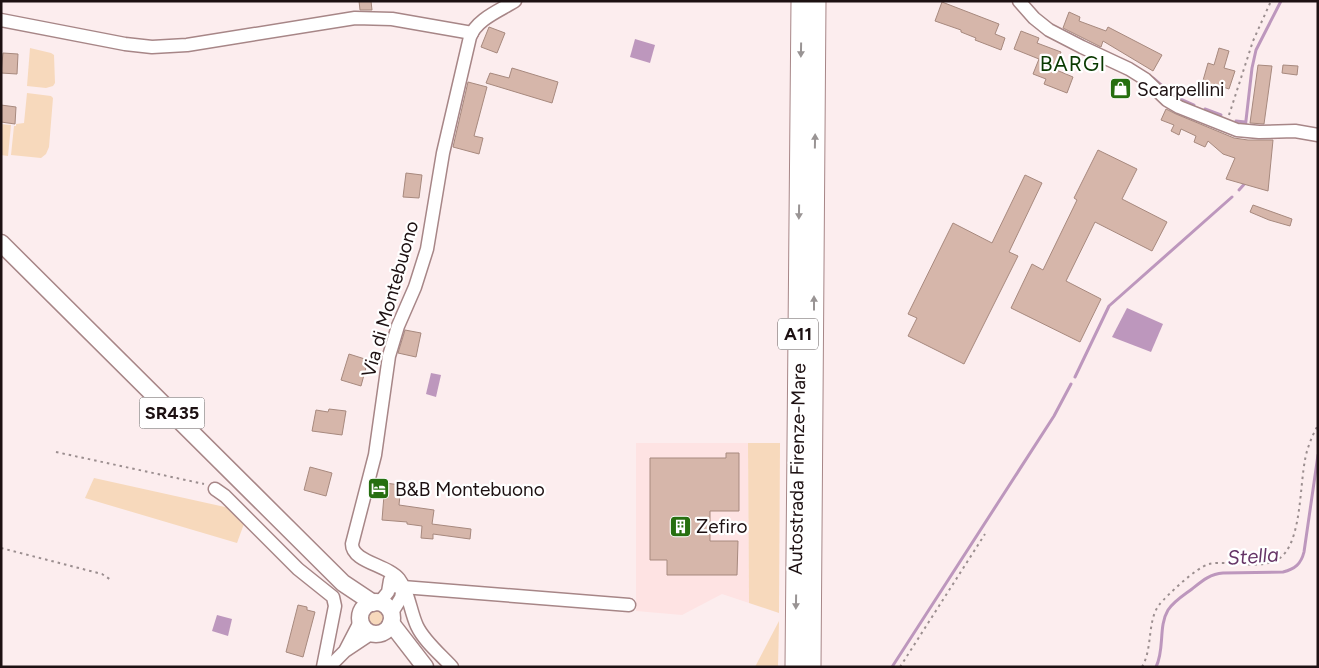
<svg xmlns="http://www.w3.org/2000/svg" width="1319" height="668" font-family="Figtree,sans-serif">
  <rect width="100%" height="100%" fill="#fcedee"/>
  <path fill="#fee3e3" d="M636,443H748L749,603L722,594L682,615L636,611Z"/>
  <g fill="#f7d9bc">
    <path d="M30,48L51,53L54,55L55,83L53,86L46,88L27,86Z"/>
    <path d="M27,93L51,96L53,98L49,147L46,154L41,158L11,155L14,126H16V124L24,123Z"/>
    <path d="M1,124L11,125L8,156L1,155Z"/>
    <path d="M748,443H780L779,613L749,603Z"/>
    <path d="M94,478L234,509L245,521L237,543L85,498Z"/>
    <circle cx="376" cy="618" r="10"/>
    <path d="M779,621L778,667H755Z"/>
  </g>
  <g fill="#bd97bd">
    <path d="M635,39L655,45L650,63L630,57Z"/>
    <path d="M1127,308L1163,324L1151,352L1112,337Z"/>
    <path d="M431,373L441,375L436,397L426,394Z"/>
    <path d="M217,615L232,619L228,636L212,631Z"/>
  </g>
  <g fill="none" stroke-linecap="round" stroke-linejoin="round">
    <g stroke="#bd97bd" stroke-width="3">
      <path d="M1151,78H1153L1174,96L1194,105"/>
      <path d="M1205,109L1221,115"/>
      <path d="M1236,121L1245,122"/>
      <path d="M1245,129L1252,68L1256,50L1281,1"/>
      <path d="M1239,190L1247,181"/>
      <path d="M1075,377L1109,306L1232,197"/>
      <path d="M892,667L1054,416L1071,384"/>
      <path d="M1156,667C1165,649 1158,627 1168,610C1174,601 1184,595 1192,589C1202,581 1210,574 1223,573L1283,572C1295,569 1301,564 1304,552L1318,455"/>
    </g>
  </g>
  <g fill="#d6b6aa" stroke="#a7897e">
    <path d="M359,1H371L372,10H360Z"/>
    <path d="M942,2L999,24L995,34L1005,38L1001,50L975,40L976,38L961,32V30L935,21Z"/>
    <path d="M1069,12L1080,17L1079,21L1106,31L1108,27L1162,55L1153,71L1103,41L1101,47L1063,28Z"/>
    <path d="M489,27L505,33L497,53L481,47Z"/>
    <path d="M1021,31L1039,38L1037,43L1061,52L1054,69L1073,77L1067,93L1044,84L1046,79L1033,74L1039,59L1014,49Z"/>
    <path d="M1219,48L1229,51L1224,68L1235,71L1229,89L1214,84L1213,87L1202,84L1208,63L1214,65Z"/>
    <path d="M3,53L18,54L17,74L1,73Z"/>
    <path d="M1258,65L1272,66L1264,124L1250,123Z"/>
    <path d="M1283,65L1298,66L1297,75L1282,73Z"/>
    <path d="M512,68L558,82L552,103L486,83L490,73L509,78Z"/>
    <path d="M468,82L487,87L474,136L483,138L479,154L453,147Z"/>
    <path d="M1,105L16,107L15,124L1,122Z"/>
    <path d="M1166,109L1176,114L1234,138L1248,140H1273L1268,191L1226,179L1235,158L1223,154L1208,141L1205,147L1194,142L1196,136L1181,129L1179,135L1171,131L1174,125L1161,120Z"/>
    <path d="M1098,150L1137,169L1122,199L1167,222L1152,251L1095,222L1066,281L1101,299L1080,342L1011,308L1032,264L1043,270L1077,200L1074,198Z"/>
    <path d="M406,173L422,175L419,198L403,197Z"/>
    <path d="M1025,175L1042,183L1009,252L1018,256L964,364L908,336L917,318L908,314L953,223L992,243Z"/>
    <path d="M1253,205L1292,219L1290,226L1269,220L1250,212Z"/>
    <path d="M405,330L421,333L416,357L398,353Z"/>
    <path d="M349,354L368,360L361,386L341,380Z"/>
    <path d="M329,409L346,411L342,435L312,431L316,410L328,412Z"/>
    <path d="M726,453H739V511H710V541H738L737,575H667V560H650V458H726Z"/>
    <path d="M310,467L332,473L326,496L304,490Z"/>
    <path d="M385,483L401,485L399,505L434,510L432,524L471,529L470,539L433,534V539L421,538L422,526L407,524V522L382,520Z"/>
    <path d="M298,605L307,607V610L315,612L303,657L286,652Z"/>
  </g>
  <g fill="none" stroke-linecap="round" stroke-linejoin="round">
    <defs>
      <g id="minor">
        <path d="M1019,1L1034,18L1049,30L1082,47L1129,69L1145,79L1167,100L1179,107L1237,130L1259,132L1295,131L1318,135"/>
        <path d="M1,20L125,44L152,47L187,45L355,18L392,19L472,33"/>
        <path d="M215,489L225,496L298,569L333,597L335,606L323,667"/>
        <path d="M390,586L629,605"/>
        <path d="M379,603L388,592L390,580"/>
        <path d="M391,614L401,598L403,588"/>
        <path d="M346,649L361,620"/>
        <path d="M329,667L345,651L372,633"/>
        <path d="M452,667C440,654 424,641 417,626C410,611 409,592 399,579C388,565 352,562 352,544L375,455L389,356L398,326L415,287L427,249L443,153L470,37C477,19 499,11 515,1"/>
      </g>
      <g id="major">
        <path d="M1,243L343,583L373,603"/>
        <circle cx="376" cy="618" r="16"/>
        <path d="M391,623L425,667"/>
      </g>
      <g id="highway">
        <path d="M795,667L801,1"/>
        <path d="M811,667L816,1"/>
      </g>
    </defs>
    <use href="#minor" stroke="#a78687" stroke-width="15"/>
    <use href="#major" stroke="#a78687" stroke-width="19"/>
    <use href="#highway" stroke="#a78687" stroke-width="21"/>
    <g stroke="#9b8e8f" stroke-width="2" stroke-dasharray="2.5 4" stroke-linecap="butt">
      <path d="M1229,115L1253,41L1271,1"/>
      <path d="M56,452L204,484"/>
      <path d="M1,548L102,574L111,580"/>
      <path d="M900,667L985,534"/>
      <path d="M1142,667C1153,648 1147,621 1159,605C1167,595 1197,567 1209,564C1231,559 1269,574 1285,553C1301,533 1300,486 1305,460C1307,448 1312,436 1318,425"/>
    </g>
    <use href="#minor" stroke="#fff" stroke-width="12"/>
    <use href="#major" stroke="#fff" stroke-width="16"/>
    <use href="#highway" stroke="#fff" stroke-width="19"/>
  </g>
  <defs><path id="oneway-solid" d="M-6-.8H1V-3.2L6.5 0L1 3.2V.8H-6Z" transform="scale(1.25)"/></defs>
  <g fill="#999494">
    <use href="#oneway-solid" transform="translate(801 50) rotate(91)"/>
    <use href="#oneway-solid" transform="translate(815 141) rotate(-89)"/>
    <use href="#oneway-solid" transform="translate(799 212) rotate(91)"/>
    <use href="#oneway-solid" transform="translate(814 303) rotate(-90)"/>
    <use href="#oneway-solid" transform="translate(796 602) rotate(91)"/>
  </g>
  <defs>
    <symbol id="shop-square" viewBox="-11 -11 22 22"><rect x="-9" y="-9" width="18" height="18" rx="4" fill="#266f10" stroke="#fff"/><path d="M-5-2.5h2.3a2.7 3.5 0 0 1 5.4 0H5L5.5 6h-11ZM-1.5-2.5h3a1.5 2.3 0 0 0-3 0Z" fill="#fff"/></symbol>
    <symbol id="hotel-square" viewBox="-11 -11 22 22"><rect x="-9" y="-9" width="18" height="18" rx="4" fill="#266f10" stroke="#fff"/><path d="M-6-4.5h1.5V1H6V5H4.5V3h-9V5H-6ZM-4 0a1.8 1.8 0 1 1 3.6 0ZM.5 0V-2.5h3Q6-2.5 6 0Z" fill="#fff"/></symbol>
    <symbol id="building-square" viewBox="-11 -11 22 22"><rect x="-9" y="-9" width="18" height="18" rx="4" fill="#266f10" stroke="#fff"/><path d="M-4-6H4V6H1V3H-1V6H-4ZM-2.5-4.3h1.7v1.8h-1.7ZM.8-4.3h1.7v1.8H.8ZM-2.5-1h1.7V.8h-1.7ZM.8-1h1.7V.8H.8Z" fill="#fff"/></symbol>
  </defs>
  <g fill-rule="evenodd">
    <use href="#shop-square" x="1108" y="76" width="25" height="25"/>
    <use href="#hotel-square" x="366" y="476" width="25" height="25"/>
    <use href="#building-square" x="668" y="514" width="25" height="25"/>
  </g>
  <g text-anchor="middle" dominant-baseline="central" stroke-width="4.5" stroke-linejoin="round" paint-order="stroke">
    <g fill="#fff" stroke="#615859" stroke-width="1">
      <rect x="778" y="318.5" width="40" height="31" rx="4"/>
      <rect x="139.5" y="397.5" width="65" height="31" rx="4"/>
    </g>
    <g font-size="18" font-weight="bold" fill="#1d1112">
      <text x="798" y="334">A11</text>
      <text x="172" y="413">SR435</text>
    </g>
    <g font-size="19" fill="#1d1112" stroke="#fff" text-anchor="start">
      <text x="1137" y="89">Scarpellini</text>
      <text x="395" y="489">B&amp;B Montebuono</text>
      <text x="696" y="526">Zefiro</text>
    </g>
    <g font-size="19" fill="#1d1112" stroke="#fff">
      <text transform="translate(390 299) rotate(-74)">Via di Montebuono</text>
      <text transform="translate(797 469) rotate(-89)">Autostrada Firenze-Mare</text>
    </g>
    <g font-size="20" font-style="italic" fill="#653466" stroke="#fff">
      <text transform="translate(1253 556) rotate(-4)">Stella</text>
    </g>
    <g font-size="21" letter-spacing="1" fill="#093900" stroke="#fff">
      <text x="1073" y="63">BARGI</text>
    </g>
  </g>
  <rect width="1319" height="668" fill="none" stroke="#1d1112" stroke-width="5"/>
</svg>
